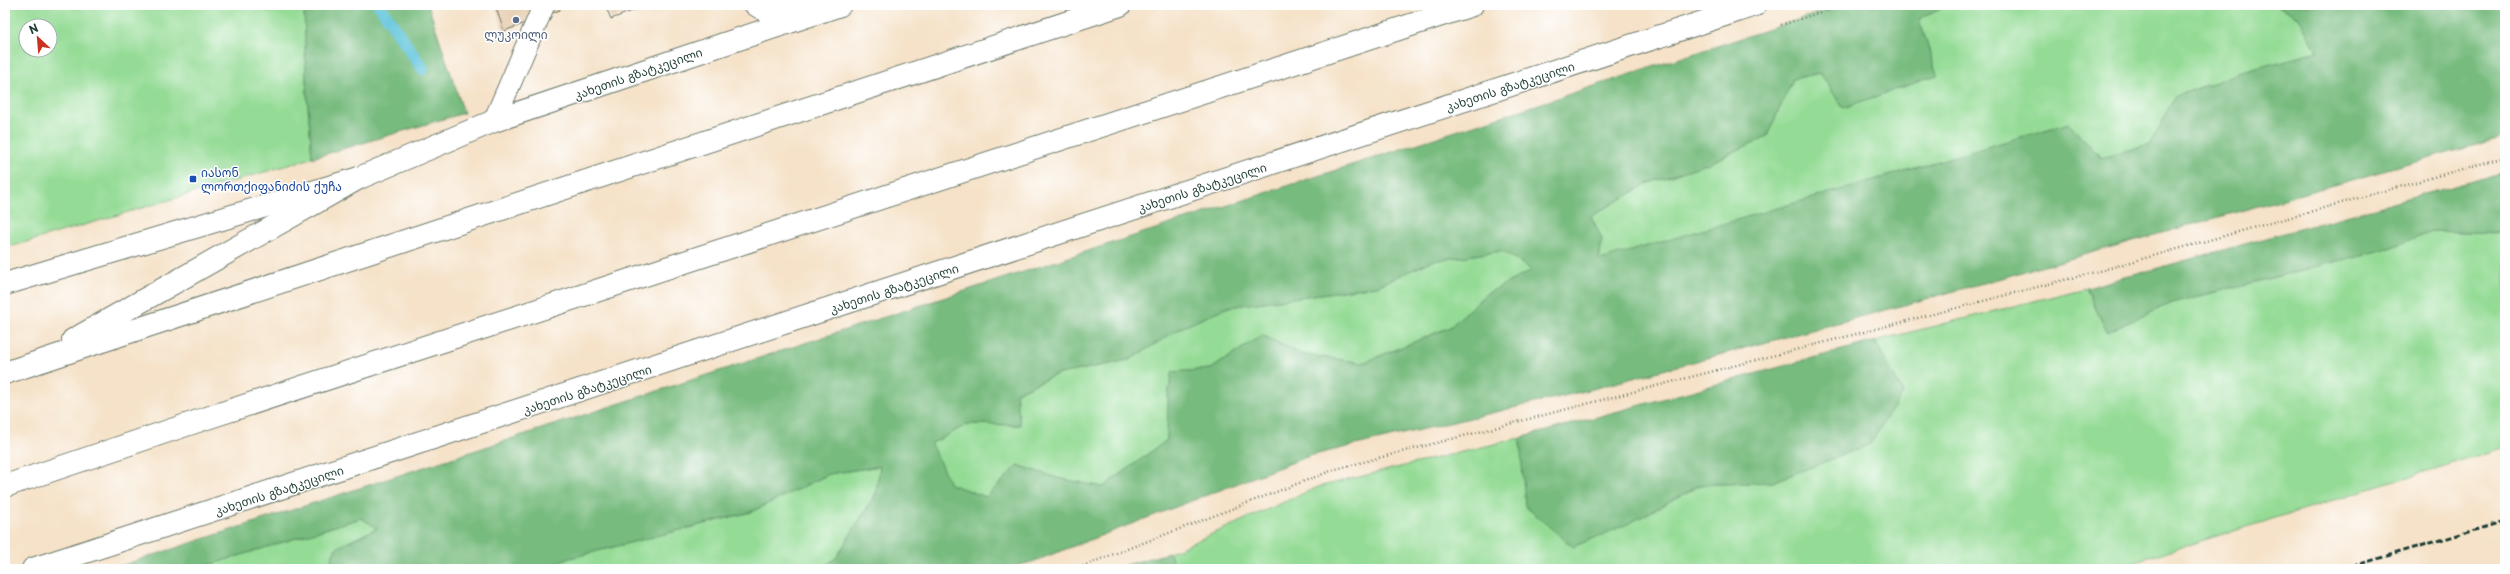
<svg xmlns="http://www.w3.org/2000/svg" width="2510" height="574" font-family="'Playpen Sans','Noto Sans Georgian',sans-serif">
  <rect width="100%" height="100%" fill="#fff"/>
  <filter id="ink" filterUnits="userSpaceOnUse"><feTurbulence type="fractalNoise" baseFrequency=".025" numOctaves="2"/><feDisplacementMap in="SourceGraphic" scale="8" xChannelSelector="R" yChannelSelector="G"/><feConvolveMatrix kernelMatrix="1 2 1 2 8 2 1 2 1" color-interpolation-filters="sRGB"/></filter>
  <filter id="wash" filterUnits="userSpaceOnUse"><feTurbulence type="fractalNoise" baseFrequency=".012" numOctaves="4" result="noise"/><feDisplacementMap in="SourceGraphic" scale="16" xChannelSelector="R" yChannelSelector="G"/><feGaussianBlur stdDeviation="0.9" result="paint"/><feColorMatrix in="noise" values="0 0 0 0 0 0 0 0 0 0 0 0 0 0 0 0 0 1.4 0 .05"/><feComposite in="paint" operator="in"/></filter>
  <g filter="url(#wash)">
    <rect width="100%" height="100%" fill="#f5e2c8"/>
    <g fill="#94db95" stroke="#5a8c64" fill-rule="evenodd">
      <path d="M5,5H304L306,80L312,158L13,246L5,244ZM26,26H50V50H26Z"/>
      <path d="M1949,5H2278L2299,18L2318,52L2241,72L2175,97L2150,144L2101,158L2069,123L1599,261L1602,239L1591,216L1649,183L1712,162L1767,136L1793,79L1820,73L1937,75L1919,19Z"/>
      <path d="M2431,231L2505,233V447L2110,569H1177L1169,553L1318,487L1519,438L1523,463L1630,523L1700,485L1773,482L1903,393L1875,341L2086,288L2107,332L2172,303L2393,247Z"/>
      <path d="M1502,251L1532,270L1486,294L1450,327L1363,363L1301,354L1262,335L1211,369L1172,372L1168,396L1167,440L1103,487L1057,478L1018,465L986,497L950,484L930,444L967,424L1020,425L1016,393L1055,375L1129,360L1181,328L1228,307L1377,286L1432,261Z"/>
      <path d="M880,466L876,493L836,558L820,569H542L570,558L751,512L829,474Z"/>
      <path d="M361,518L378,528L336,548L327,569H196Z"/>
    </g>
    <g fill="#77bb7e" stroke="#4b7c59" fill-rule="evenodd">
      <path d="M304,5H428L464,113L312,158L306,80Z"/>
      <path d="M1843,5H1949L1919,19L1937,75L1843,108L1820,73L1793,79L1767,136L1712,162L1649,183L1591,216L1602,239L1599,260L2069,123L2101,158L2150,144L2174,97L2241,72L2318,52L2299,18L2278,5H2505V137L1908,304L1585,391L1309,456L1032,562L1003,569H820L836,558L876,494L880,466L829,474L751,512L570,558L542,569H327L336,548L377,528L361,518L196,569H111ZM1502,251L1532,270L1486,294L1450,327L1363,363L1301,354L1262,335L1211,369L1172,372L1168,396L1167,440L1103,487L1057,478L1018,465L986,497L950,484L931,444L968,424L1020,425L1016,393L1055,375L1129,360L1181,328L1228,307L1377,286L1432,261Z"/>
      <path d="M2505,172V233L2431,231L2393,247L2172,303L2107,332L2086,288Z"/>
      <path d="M1875,341L1903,393L1870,444L1773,482L1700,485L1630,523L1573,547L1525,506L1520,438Z"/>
      <path d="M1169,553L1177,569H1111Z"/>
    </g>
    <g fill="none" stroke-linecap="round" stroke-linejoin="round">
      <path stroke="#5ec4dc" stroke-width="12" d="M379,5L423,69"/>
    </g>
    <g id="blocks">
      <g fill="#ddba90">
        <path d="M495,5H558L560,10L504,31Z"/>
        <path d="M605,5H648L611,19Z"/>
      </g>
    </g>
  </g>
  <g filter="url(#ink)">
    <use href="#blocks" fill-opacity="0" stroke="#6a7768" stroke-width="1"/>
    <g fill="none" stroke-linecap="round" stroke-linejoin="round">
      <defs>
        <g id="service">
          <path d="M755,5L785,23"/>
          <path d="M494,121L544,5"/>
        </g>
        <path id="minor" d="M779,5L785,23"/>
        <g id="tertiary">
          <path d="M5,284L359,178L494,121L840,5"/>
          <path d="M33,569L1755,5"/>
        </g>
        <g id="trunk">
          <path d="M73,340L359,178"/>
          <path d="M5,373L1120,5"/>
          <path d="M5,486L210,417L1472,5"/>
        </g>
      </defs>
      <use href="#service" stroke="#6a7768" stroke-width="23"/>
      <use href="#minor" stroke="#6a7768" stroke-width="24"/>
      <use href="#tertiary" stroke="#6a7768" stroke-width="24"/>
      <use href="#trunk" stroke="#6a7768" stroke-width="24"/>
      <g stroke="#6a7768" stroke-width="2.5" stroke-dasharray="1 3" stroke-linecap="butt">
        <path d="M1781,25L1843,5"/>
        <path d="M1075,569L1336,469L2099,271L2505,157"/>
      </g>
      <use href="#service" stroke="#fff" stroke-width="21"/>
      <use href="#minor" stroke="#fff" stroke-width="22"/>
      <use href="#tertiary" stroke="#fff" stroke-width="22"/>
      <use href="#trunk" stroke="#fff" stroke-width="22"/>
      <path stroke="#1f3d34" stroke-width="3" stroke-dasharray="6 3" stroke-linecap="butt" d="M2343,569L2505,521"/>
    </g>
  </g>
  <circle fill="#5c6f8a" stroke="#fff" stroke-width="1.5" cx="516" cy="20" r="4"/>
  <rect fill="#1a4fb4" stroke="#fff" stroke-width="1.5" x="189" y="175" width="8" height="8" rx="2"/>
  <g text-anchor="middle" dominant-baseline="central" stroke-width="3" stroke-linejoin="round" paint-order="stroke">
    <g font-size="12" fill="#4e5e75" stroke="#fff">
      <text x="516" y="34">ლუკოილი</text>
    </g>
    <g font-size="12" fill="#1f3d34" stroke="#fff">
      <text transform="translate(638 73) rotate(-19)">კახეთის გზატკეცილი</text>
      <text transform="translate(1510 86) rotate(-18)">კახეთის გზატკეცილი</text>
      <text transform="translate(1202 187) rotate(-18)">კახეთის გზატკეცილი</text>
      <text transform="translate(894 288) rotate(-18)">კახეთის გზატკეცილი</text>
      <text transform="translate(587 389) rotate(-18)">კახეთის გზატკეცილი</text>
      <text transform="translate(279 490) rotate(-18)">კახეთის გზატკეცილი</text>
    </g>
    <g font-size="12" fill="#164399" stroke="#fff" text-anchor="start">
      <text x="201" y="172">იასონ<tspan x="201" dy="14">ლორთქიფანიძის ქუჩა</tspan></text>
    </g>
  </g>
  <rect width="2510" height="574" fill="none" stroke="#fff" stroke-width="20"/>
  <g transform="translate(38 38) rotate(334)"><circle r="19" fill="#ffffff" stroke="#a5b1ae"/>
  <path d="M0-3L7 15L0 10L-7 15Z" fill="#c8321e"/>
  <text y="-6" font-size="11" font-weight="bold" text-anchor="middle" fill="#1f3d34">N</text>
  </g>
</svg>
